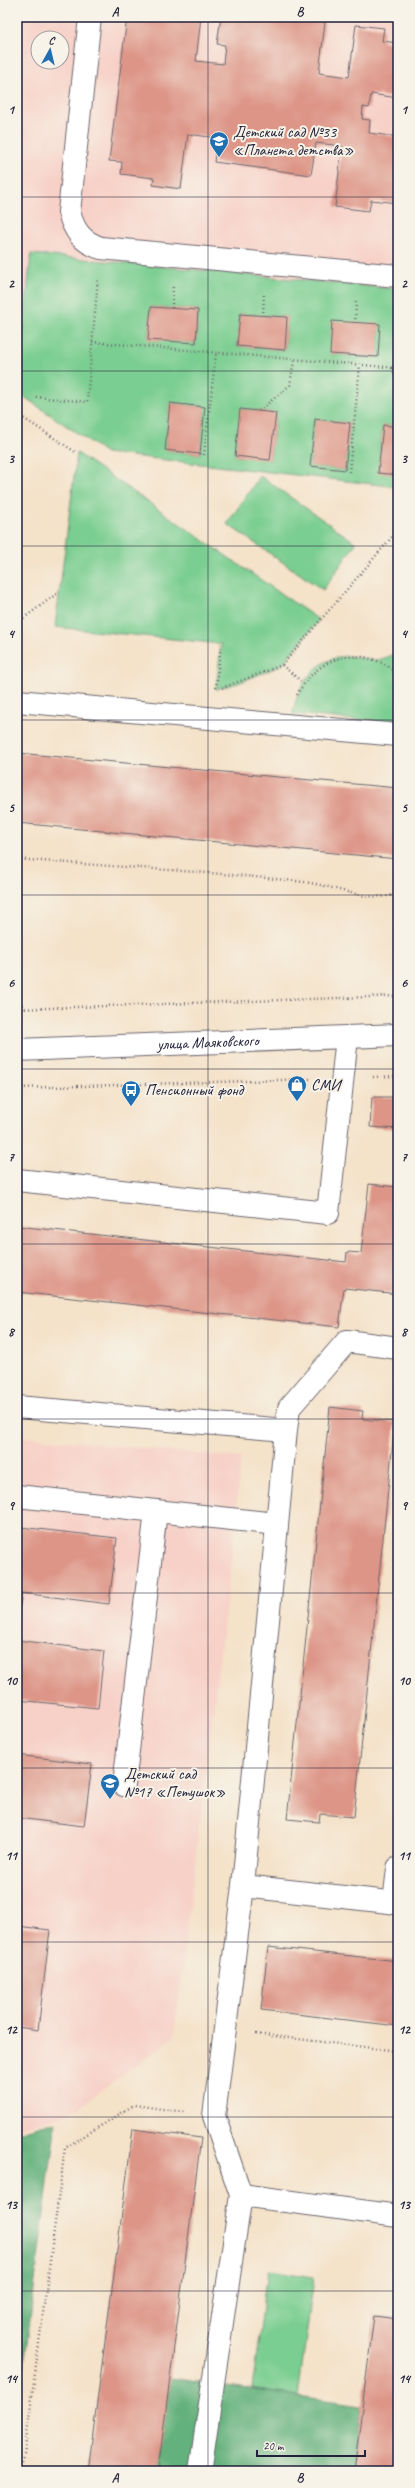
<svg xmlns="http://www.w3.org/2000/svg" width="415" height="2488" font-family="Caveat,sans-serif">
  <rect width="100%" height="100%" fill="#f7f3e8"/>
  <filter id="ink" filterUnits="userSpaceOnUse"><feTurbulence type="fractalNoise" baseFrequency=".025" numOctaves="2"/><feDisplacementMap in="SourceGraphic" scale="8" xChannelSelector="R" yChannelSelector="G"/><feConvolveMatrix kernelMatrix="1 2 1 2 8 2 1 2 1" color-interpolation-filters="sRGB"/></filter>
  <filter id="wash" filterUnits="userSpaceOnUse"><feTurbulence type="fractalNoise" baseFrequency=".012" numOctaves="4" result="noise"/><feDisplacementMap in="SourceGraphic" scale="16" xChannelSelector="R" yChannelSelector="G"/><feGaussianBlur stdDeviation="0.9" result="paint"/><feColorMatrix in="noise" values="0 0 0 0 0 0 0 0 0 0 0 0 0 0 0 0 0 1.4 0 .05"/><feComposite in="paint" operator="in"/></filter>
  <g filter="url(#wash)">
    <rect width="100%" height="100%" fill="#f4e2c9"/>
    <g fill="#f7d1c8" fill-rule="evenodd">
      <path d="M17,17H398V487L106,453L17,392ZM38,38H62V62H38Z"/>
      <path d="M17,1436L241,1458L231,1562L174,2037L69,2114L17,2129Z"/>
    </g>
    <g fill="#7ace91" stroke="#4e7866" fill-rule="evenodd">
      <path d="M31,254L398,289V427L383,425L378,472L398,475V487L106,453L17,392ZM151,307L198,310L196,343L148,339ZM240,314L287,317L285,350L237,346ZM380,324L378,357L330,354ZM170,403L205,407L200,454L165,450ZM241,409L276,413L270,460L235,456ZM315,419L350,423L345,470L310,466Z"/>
      <path d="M77,453L319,620L282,665L238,683L216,689L221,644L55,627Z"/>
      <path d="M260,476L356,543L323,590L227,524Z"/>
      <path d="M398,653V724L293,714C297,686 315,658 347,656C357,656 365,660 374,660C382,660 391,655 398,653Z"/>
      <path d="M268,2270L314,2277L298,2396L252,2389Z"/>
    </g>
    <g fill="#63b17b" stroke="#426a5b">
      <path d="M56,2122L17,2419V2133Z"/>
      <path d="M170,2378L362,2405L354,2471H158Z"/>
    </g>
    <g id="blocks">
      <g fill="#dd9587">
        <path d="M127,17H201L196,61L223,64L225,45L217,44L221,17H282L325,22L319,73L349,77L356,25L384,28L382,41L398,43V98L371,94L369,108L363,107L362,119L370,120L369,133L398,137V203L371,200L369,211L335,207L342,146L316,143L311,175L214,162L217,138L188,134L181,189L153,185L154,178L121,174L122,162L109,161Z"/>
        <path d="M151,307L198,310L196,343L148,340Z"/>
        <path d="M240,314L287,317L285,350L237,346Z"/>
        <path d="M332,321L380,324L378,357L330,354Z"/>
        <path d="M170,403L205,407L200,454L165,450Z"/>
        <path d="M240,409L276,413L270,460L235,456Z"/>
        <path d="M315,419L350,423L345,470L310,466Z"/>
        <path d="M383,425L398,427V475L378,473Z"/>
        <path d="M17,753L398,788V859L17,823Z"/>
        <path d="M372,1097H398V1129L370,1127Z"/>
        <path d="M369,1184L398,1187V1294L344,1288L339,1327L17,1292V1226L346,1262L347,1252L361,1253Z"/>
        <path d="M330,1407L363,1411L362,1419L395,1422L354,1817L320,1814L319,1822L287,1819Z"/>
        <path d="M20,1527L117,1538L109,1604L22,1593L17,1623V1553Z"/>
        <path d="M17,1640L104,1651L98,1708L17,1700Z"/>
        <path d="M17,1755L92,1764L84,1826L17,1818Z"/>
        <path d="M17,1926L50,1930L38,2030L17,2027Z"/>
        <path d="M268,1947L398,1961V2026L261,2010Z"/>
        <path d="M133,2129L201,2138L170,2378L158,2471H88Z"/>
        <path d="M374,2316L398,2319V2471H354Z"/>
      </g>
    </g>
  </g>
  <g filter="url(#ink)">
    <use href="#blocks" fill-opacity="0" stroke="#6c656d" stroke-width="1"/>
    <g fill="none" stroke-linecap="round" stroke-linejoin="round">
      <defs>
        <g id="minor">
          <path d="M90,17L69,212C74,231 82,242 101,248L398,276"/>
          <path d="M17,701L398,735"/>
          <path id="s1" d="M17,1050L398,1035"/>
          <path d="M17,1180L328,1213L347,1037"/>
          <path d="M17,1407L286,1430"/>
          <path d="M17,1496L277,1524"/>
          <path d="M124,1785L156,1511"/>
          <path d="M243,1886L398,1903"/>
          <path d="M394,1903L398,1868"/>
          <path d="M241,2195L398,2216"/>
          <path d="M200,2471L241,2195L214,2116L243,1886L286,1430L289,1408L347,1341L398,1348"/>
        </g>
      </defs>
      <use href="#minor" stroke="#6c656d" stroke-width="24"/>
      <g stroke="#6c656d" stroke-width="2.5" stroke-dasharray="1 3" stroke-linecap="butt">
        <path d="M172,308L173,285"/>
        <path d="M263,316L264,293"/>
        <path d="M355,323L356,302"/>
        <path d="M92,342L398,368"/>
        <path d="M392,368L398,381"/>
        <path d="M36,397L87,402L98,278"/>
        <path d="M259,411L290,385L294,360"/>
        <path d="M17,414L77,453"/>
        <path d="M204,455L216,353"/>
        <path d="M349,472L360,365"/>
        <path d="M17,623L59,592"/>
        <path d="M282,665L303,683"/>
        <path d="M216,688L221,644"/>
        <path d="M222,688L282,665L398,530"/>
        <path d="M297,695C319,654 361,644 398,673"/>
        <path d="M17,859C112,867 208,871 304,882C337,886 364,903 398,894"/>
        <path d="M17,998L25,1009"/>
        <path d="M17,1009L398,996"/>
        <path d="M373,1077L398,1076"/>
        <path d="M17,1088L312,1079"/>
        <path d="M256,2034L398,2051"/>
        <path d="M22,2471L65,2148L134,2105L184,2112"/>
      </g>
      <use href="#minor" stroke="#fff" stroke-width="22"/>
    </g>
  </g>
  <path fill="none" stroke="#22223b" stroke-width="1" stroke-opacity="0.55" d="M208,17V2471M17,197H398M17,371H398M17,546H398M17,720H398M17,895H398M17,1069H398M17,1244H398M17,1419H398M17,1593H398M17,1768H398M17,1942H398M17,2117H398M17,2291H398"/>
  <defs>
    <symbol id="school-pin" viewBox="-11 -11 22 30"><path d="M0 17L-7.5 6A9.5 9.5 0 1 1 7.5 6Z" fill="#1f6fb2" stroke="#f7f3e8"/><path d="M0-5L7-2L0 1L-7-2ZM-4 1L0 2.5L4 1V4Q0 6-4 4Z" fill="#fff"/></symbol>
    <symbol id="shop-pin" viewBox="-11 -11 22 30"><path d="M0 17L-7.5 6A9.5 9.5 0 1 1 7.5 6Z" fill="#1f6fb2" stroke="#f7f3e8"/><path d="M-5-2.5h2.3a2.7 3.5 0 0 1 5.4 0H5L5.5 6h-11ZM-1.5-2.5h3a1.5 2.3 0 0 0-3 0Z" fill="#fff"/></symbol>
    <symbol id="bus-pin" viewBox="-11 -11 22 30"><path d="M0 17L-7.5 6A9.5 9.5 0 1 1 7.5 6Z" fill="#1f6fb2" stroke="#f7f3e8"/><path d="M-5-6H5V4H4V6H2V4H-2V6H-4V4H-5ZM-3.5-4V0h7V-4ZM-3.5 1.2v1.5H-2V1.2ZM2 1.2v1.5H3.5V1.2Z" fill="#fff"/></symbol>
  </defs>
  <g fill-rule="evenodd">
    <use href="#school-pin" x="208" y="130" width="22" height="30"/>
    <use href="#shop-pin" x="286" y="1074" width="22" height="30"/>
    <use href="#bus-pin" x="120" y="1079" width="22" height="30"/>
    <use href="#school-pin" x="99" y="1772" width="22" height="30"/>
  </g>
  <g text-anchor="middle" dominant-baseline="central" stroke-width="4" stroke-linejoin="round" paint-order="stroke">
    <g font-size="16" fill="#22223b" stroke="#f7f3e8" text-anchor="start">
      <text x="233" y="132">Детский сад №33<tspan x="233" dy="18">«Планета детства»</tspan></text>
      <text x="311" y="1085">СМИ</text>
      <text x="145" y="1090">Пенсионный фонд</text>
      <text x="124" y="1774">Детский сад<tspan x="124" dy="18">№17 «Петушок»</tspan></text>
    </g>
    <g font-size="16" fill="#22223b" stroke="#f7f3e8">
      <text stroke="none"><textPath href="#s1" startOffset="191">улица Маяковского</textPath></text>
    </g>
  </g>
  <rect width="415" height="2488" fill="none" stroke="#f7f3e8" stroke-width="44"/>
  <g transform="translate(50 50) rotate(8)"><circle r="19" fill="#f7f3e8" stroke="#a29fa3"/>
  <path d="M0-3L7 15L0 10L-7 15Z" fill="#1f6fb2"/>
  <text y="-6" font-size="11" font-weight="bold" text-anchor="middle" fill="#22223b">С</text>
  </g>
  <path d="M257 2450v6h108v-6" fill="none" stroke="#22223b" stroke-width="2"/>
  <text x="263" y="2450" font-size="12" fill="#22223b" stroke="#f7f3e8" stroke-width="3" paint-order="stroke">20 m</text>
  <rect x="22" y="22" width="371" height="2444" fill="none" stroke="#22223b" stroke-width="1.5"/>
  <g font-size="13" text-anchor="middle" font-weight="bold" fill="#22223b">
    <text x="115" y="16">A</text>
    <text x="300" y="16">B</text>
    <text x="11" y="114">1</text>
    <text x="404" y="114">1</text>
    <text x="11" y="288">2</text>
    <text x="404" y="288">2</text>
    <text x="11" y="463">3</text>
    <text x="404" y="463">3</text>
    <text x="11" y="638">4</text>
    <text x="404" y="638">4</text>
    <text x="11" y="812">5</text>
    <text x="404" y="812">5</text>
    <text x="11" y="987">6</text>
    <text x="404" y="987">6</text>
    <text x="11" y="1161">7</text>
    <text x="404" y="1161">7</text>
    <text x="11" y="1336">8</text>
    <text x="404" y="1336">8</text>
    <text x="11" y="1510">9</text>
    <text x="404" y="1510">9</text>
    <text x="11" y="1685">10</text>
    <text x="404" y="1685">10</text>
    <text x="11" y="1860">11</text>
    <text x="404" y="1860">11</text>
    <text x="11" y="2034">12</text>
    <text x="404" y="2034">12</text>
    <text x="11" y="2209">13</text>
    <text x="404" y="2209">13</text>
    <text x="11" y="2383">14</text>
    <text x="404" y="2383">14</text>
    <text x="115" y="2482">A</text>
    <text x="300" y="2482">B</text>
  </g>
</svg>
